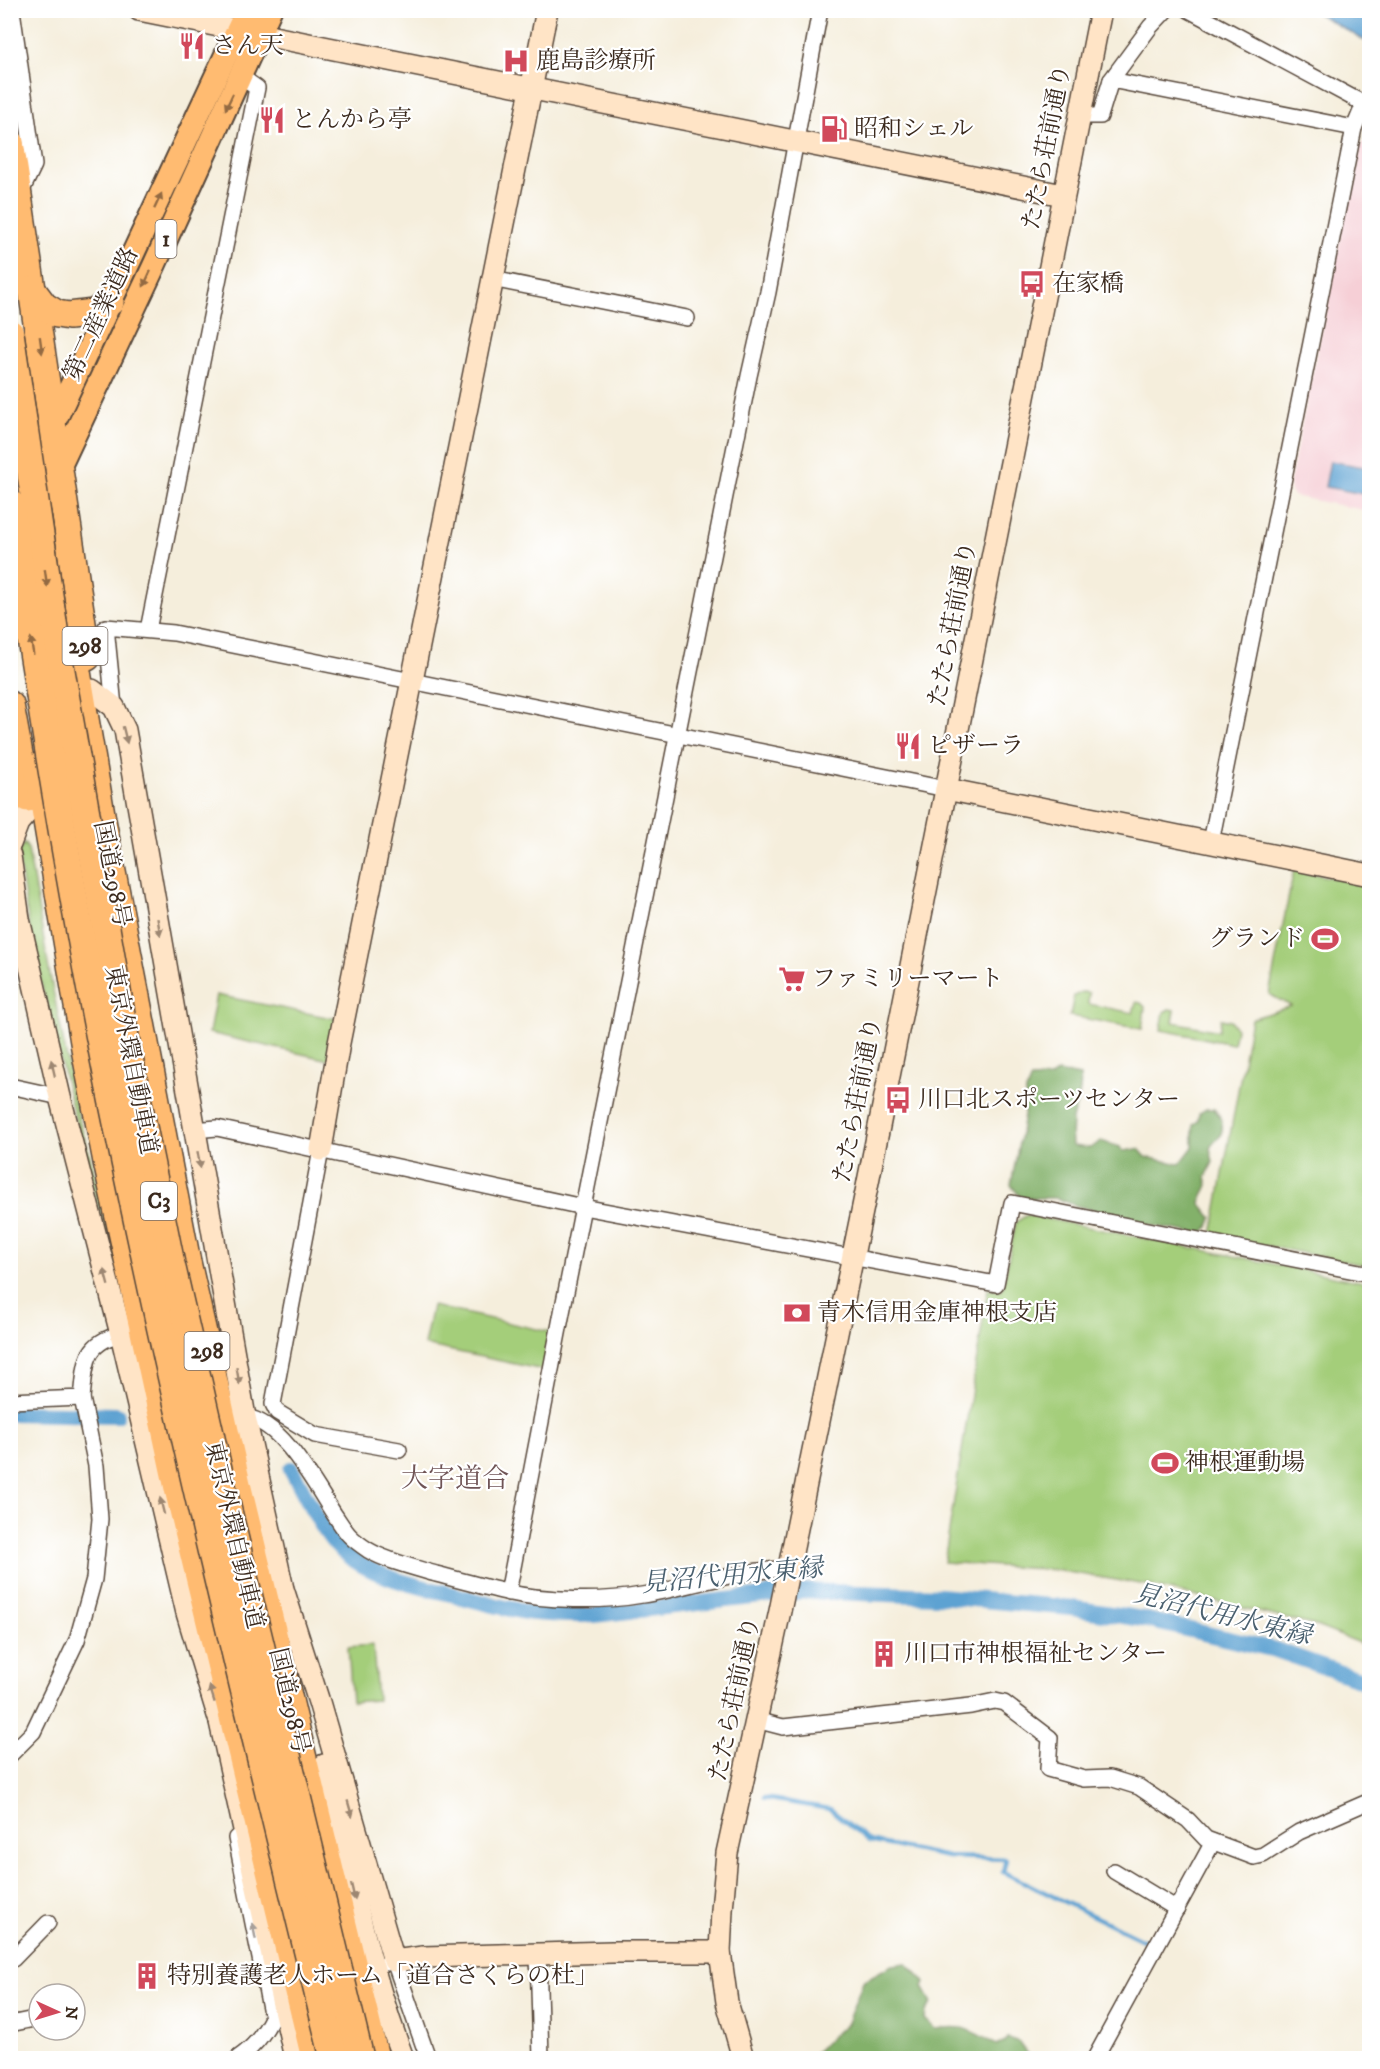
<svg xmlns="http://www.w3.org/2000/svg" width="1380" height="2069" font-family="'IM FELL DW Pica','Noto Serif JP',serif">
  <rect width="100%" height="100%" fill="#fff"/>
  <filter id="ink" filterUnits="userSpaceOnUse"><feTurbulence type="fractalNoise" baseFrequency=".0167" numOctaves="2"/><feDisplacementMap in="SourceGraphic" scale="12" xChannelSelector="R" yChannelSelector="G"/><feConvolveMatrix kernelMatrix="1 2 1 2 8 2 1 2 1" color-interpolation-filters="sRGB"/></filter>
  <filter id="wash" filterUnits="userSpaceOnUse"><feTurbulence type="fractalNoise" baseFrequency=".008" numOctaves="4" result="noise"/><feDisplacementMap in="SourceGraphic" scale="24" xChannelSelector="R" yChannelSelector="G"/><feGaussianBlur stdDeviation="1.35" result="paint"/><feColorMatrix in="noise" values="0 0 0 0 0 0 0 0 0 0 0 0 0 0 0 0 0 1.4 0 .05"/><feComposite in="paint" operator="in"/></filter>
  <g filter="url(#wash)">
    <rect width="100%" height="100%" fill="#f5eedc"/>
    <path fill="#f6cfd6" d="M1369,136V511L1293,496L1289,486L1359,147Z"/>
    <g fill="#a4ce7a" stroke="#707c4c" stroke-width="1.5">
      <path d="M24,843L28,849L49,970L78,1115L125,1280L123,1312L33,951L18,854Z"/>
      <path d="M1294,870L1369,885V1266L1212,1235L1251,1019L1291,1006L1269,994Z"/>
      <path d="M1082,992L1089,993L1088,1004L1133,1013L1136,1002L1141,1003L1145,1007L1142,1029L1070,1016L1074,996Z"/>
      <path d="M216,995L337,1019L329,1060L209,1033Z"/>
      <path d="M1169,1009L1175,1010L1173,1022L1219,1031L1221,1019L1231,1021L1236,1029L1233,1044L1161,1030L1164,1012Z"/>
      <path d="M1027,1215L1369,1283L1370,1346L1366,1364L1370,1365L1369,1647L1316,1626L1153,1586L1055,1570L944,1562L988,1289L1002,1291L1016,1222Z"/>
      <path d="M432,1306L550,1332L544,1370L424,1345Z"/>
      <path d="M373,1645L377,1700L352,1702L348,1647Z"/>
    </g>
    <g fill="#83b16a" stroke="#5f6e44" stroke-width="1.5">
      <path d="M1057,1072L1080,1076C1083,1093 1075,1105 1072,1120C1071,1129 1071,1137 1072,1146L1091,1148L1101,1141L1120,1147L1123,1151L1139,1149L1146,1157L1180,1164L1193,1147V1125L1198,1121L1199,1114L1206,1109H1214C1221,1116 1226,1128 1219,1137C1216,1141 1212,1143 1210,1148L1213,1162L1206,1177L1208,1185L1200,1203L1212,1218L1209,1227L1200,1234L1108,1218L1102,1212L1077,1206L1056,1198H1021L1011,1185L1024,1116L1026,1091L1031,1079L1050,1078Z"/>
      <path d="M906,1963L925,1982L923,1987L932,2003L926,2011L925,2019L935,2029C967,2024 970,2031 997,2045L1004,2043L1007,2038L1019,2042L1031,2058H809L847,2023L863,1981L892,1965Z"/>
    </g>
    <g fill="#5da2d2" stroke="#4c6678" stroke-width="1.5">
      <path d="M1313,11H1369V43Z"/>
      <path d="M1330,461L1369,468V495L1325,487Z"/>
    </g>
    <g fill="none" stroke-linecap="round" stroke-linejoin="round">
      <path stroke="#5da2d2" stroke-width="4.5" d="M764,1798L830,1809L869,1841L948,1857L1006,1859L1003,1872L1143,1940"/>
      <g stroke="#5da2d2" stroke-width="16">
        <path d="M10,1413L117,1415"/>
        <path d="M291,1469C304,1491 322,1533 341,1550C372,1578 419,1586 459,1596C481,1602 503,1608 526,1612C548,1615 571,1615 594,1615L805,1591L939,1596L1072,1608L1143,1619L1276,1650L1370,1683"/>
      </g>
    </g>
  </g>
  <g filter="url(#ink)">
    <g fill="none" stroke-linecap="round" stroke-linejoin="round">
      <defs>
        <g id="street">
          <path d="M12,10L34,165L21,192"/>
          <path d="M1189,10L1370,107"/>
          <path d="M1111,80L1354,128"/>
          <path d="M1079,116H1100L1111,80L1150,27L1166,10"/>
          <path d="M492,279L687,318"/>
          <path d="M148,630L257,88L240,76"/>
          <path d="M114,707L106,627L174,633L946,789"/>
          <path d="M1211,842L1354,128L1364,104"/>
          <path d="M10,1086L60,1097"/>
          <path d="M194,1130L217,1128L583,1207L996,1284L1012,1203L1370,1274"/>
          <path d="M321,1150L273,1404L277,1412L315,1435L399,1450"/>
          <path d="M10,1401L82,1398C86,1365 83,1343 121,1334"/>
          <path d="M245,1417C282,1421 315,1485 334,1514C339,1521 344,1530 350,1536C355,1541 362,1546 368,1550C386,1561 416,1568 436,1574C460,1580 483,1587 506,1592C544,1601 604,1602 642,1595C691,1587 739,1569 789,1569"/>
          <path d="M508,1593L564,1302L749,376L768,292L820,10"/>
          <path d="M756,1720L783,1727L971,1706L995,1701L1004,1703L1050,1738L1048,1769L1084,1779L1110,1778L1139,1787L1188,1820L1206,1839L1254,1857L1263,1855L1299,1832L1370,1801"/>
          <path d="M10,1755L33,1732L77,1640L94,1579L100,1519L96,1466L82,1398"/>
          <path d="M236,1838L272,2018C263,2035 254,2047 238,2058"/>
          <path d="M1114,1871L1177,1909"/>
          <path d="M538,1954L541,2058"/>
          <path d="M10,1959H13L48,1923"/>
          <path d="M387,1963L394,1961L428,2058"/>
          <path d="M10,2024L39,2018"/>
          <path d="M1095,2058L1213,1842"/>
        </g>
        <g id="secondary">
          <path d="M139,10L1063,195"/>
          <path d="M92,690L114,707L125,730L245,1417L283,1589L319,1702L394,1961L423,1957L612,1952H720"/>
          <path d="M946,789L1370,875"/>
          <path d="M10,844L18,823L29,810"/>
          <path d="M10,856L19,919L60,1097L121,1334L187,1613L220,1722L295,2058"/>
          <path d="M321,1150L339,1043L547,10"/>
          <path d="M324,1765C347,1864 367,1963 403,2058"/>
          <path d="M743,2058L727,2002L720,1952L722,1910L727,1853L780,1611L866,1192L1101,10"/>
        </g>
        <g id="primary">
          <path d="M29,476L247,10"/>
          <path d="M35,519L154,266L270,10"/>
        </g>
        <g id="highway">
          <path d="M10,142L87,657"/>
          <path d="M32,290L44,306L57,314L69,316L94,313L110,302"/>
          <path d="M71,636L102,820L187,1262L237,1484L375,2058"/>
          <path d="M10,705L27,798"/>
          <path d="M38,767L86,1054L107,1162L179,1493L315,2058"/>
        </g>
      </defs>
      <use href="#street" stroke="#57473a" stroke-width="18"/>
      <use href="#secondary" stroke="#57473a" stroke-width="24"/>
      <use href="#primary" stroke="#57473a" stroke-width="26"/>
      <use href="#highway" stroke="#57473a" stroke-width="30"/>
      <use href="#street" stroke="#fff" stroke-width="15"/>
      <use href="#secondary" stroke="#ffe4c6" stroke-width="21"/>
      <use href="#primary" stroke="#ffbb71" stroke-width="22"/>
      <use href="#highway" stroke="#ffbb71" stroke-width="27"/>
      <defs>
        <g id="highway-bridge">
          <path d="M10,333L56,642L127,1048L171,1264L222,1486L360,2058"/>
          <path d="M10,503C38,687 67,871 103,1054C170,1391 252,1725 334,2058"/>
        </g>
      </defs>
      <use href="#highway-bridge" stroke="#57473a" stroke-width="30" stroke-linecap="butt"/>
      <use href="#highway-bridge" stroke="#ffbb71" stroke-width="27"/>
    </g>
    <defs><path id="oneway-solid" d="M-6-.8H1V-3.2L6.5 0L1 3.2V.8H-6Z" transform="scale(1.5)"/></defs>
    <g fill="#936b43">
      <use href="#oneway-solid" transform="translate(229 102) rotate(115)"/>
      <use href="#oneway-solid" transform="translate(158 201) rotate(-65)"/>
      <use href="#oneway-solid" transform="translate(147 279) rotate(115)"/>
      <use href="#oneway-solid" transform="translate(41 345) rotate(82)"/>
      <use href="#oneway-solid" transform="translate(46 578) rotate(82)"/>
      <use href="#oneway-solid" transform="translate(32 646) rotate(-99)"/>
    </g>
    <g fill="#9d8772">
      <use href="#oneway-solid" transform="translate(125 735) rotate(76)"/>
      <use href="#oneway-solid" transform="translate(159 927) rotate(80)"/>
      <use href="#oneway-solid" transform="translate(53 1068) rotate(-103)"/>
      <use href="#oneway-solid" transform="translate(199 1160) rotate(80)"/>
      <use href="#oneway-solid" transform="translate(106 1277) rotate(-105)"/>
      <use href="#oneway-solid" transform="translate(238 1376) rotate(80)"/>
      <use href="#oneway-solid" transform="translate(162 1506) rotate(-104)"/>
      <use href="#oneway-solid" transform="translate(212 1694) rotate(-107)"/>
      <use href="#oneway-solid" transform="translate(350 1809) rotate(74)"/>
      <use href="#oneway-solid" transform="translate(353 1892) rotate(77)"/>
    </g>
    <use fill="#a79f9a" href="#oneway-solid" transform="translate(254 1931) rotate(-101)"/>
  </g>
  <defs>
    <symbol id="restaurant-bare" viewBox="-9 -9 18 18"><path d="M-5-6h1v4h1v-4h1v4h1v-4h1v5L-1.5 .5V6h-2V.5L-5-1ZM5-6V6H3V1.5H1.5Q1.5-4 5-6Z" fill="#d1495b" stroke="#fff" stroke-width="2.5" paint-order="stroke"/></symbol>
    <symbol id="hospital-bare" viewBox="-9 -9 18 18"><path d="M-5-5h3v3.5h4V-5h3V5h-3V1.5h-4V5h-3Z" fill="#d1495b" stroke="#fff" stroke-width="2.5" paint-order="stroke"/></symbol>
    <symbol id="fuel-bare" viewBox="-9 -9 18 18"><path d="M-5.5-6h7V0h2V4h1.3V-2.5L3-4.5l.8-.8L6-3V5H2.5V1h-1V6h-7ZM-4.2-4.7v3.2H.2V-4.7Z" fill="#d1495b" stroke="#fff" stroke-width="2.5" paint-order="stroke"/></symbol>
    <symbol id="bus-bare" viewBox="-9 -9 18 18"><path d="M-5-6H5V4H4V6H2V4H-2V6H-4V4H-5ZM-3.5-4V0h7V-4ZM-3.5 1.2v1.5H-2V1.2ZM2 1.2v1.5H3.5V1.2Z" fill="#d1495b" stroke="#fff" stroke-width="2.5" paint-order="stroke"/></symbol>
    <symbol id="stadium-bare" viewBox="-9 -9 18 18"><path d="M0-5a6.5 5 0 1 0 0 10a6.5 5 0 1 0 0-10ZM-3.5-1.8h7v3.6h-7Z" fill="#d1495b" stroke="#fff" stroke-width="2.5" paint-order="stroke"/></symbol>
    <symbol id="supermarket-bare" viewBox="-9 -9 18 18"><path d="M-6-5.5h2.5l.6 2H6L4.5 2H-2.5L-4.4-4H-6ZM-1.5 3.2a1.3 1.3 0 1 0 .1 0ZM3 3.2a1.3 1.3 0 1 0 .1 0Z" fill="#d1495b" stroke="#fff" stroke-width="2.5" paint-order="stroke"/></symbol>
    <symbol id="bank-bare" viewBox="-9 -9 18 18"><path d="M-6-4H6V4H-6ZM0-2.3a2.3 2.3 0 1 0 0 4.6a2.3 2.3 0 1 0 0-4.6Z" fill="#d1495b" stroke="#fff" stroke-width="2.5" paint-order="stroke"/></symbol>
    <symbol id="building-bare" viewBox="-9 -9 18 18"><path d="M-4-6H4V6H1V3H-1V6H-4ZM-2.5-4.3h1.7v1.8h-1.7ZM.8-4.3h1.7v1.8H.8ZM-2.5-1h1.7V.8h-1.7ZM.8-1h1.7V.8H.8Z" fill="#d1495b" stroke="#fff" stroke-width="2.5" paint-order="stroke"/></symbol>
  </defs>
  <g fill-rule="evenodd">
    <use href="#restaurant-bare" x="173" y="27" width="38" height="38"/>
    <use href="#hospital-bare" x="497" y="42" width="38" height="38"/>
    <use href="#restaurant-bare" x="253" y="101" width="38" height="38"/>
    <use href="#fuel-bare" x="815" y="110" width="38" height="38"/>
    <use href="#bus-bare" x="1013" y="265" width="38" height="38"/>
    <use href="#restaurant-bare" x="889" y="727" width="38" height="38"/>
    <use href="#stadium-bare" x="1306" y="920" width="38" height="38"/>
    <use href="#supermarket-bare" x="773" y="960" width="38" height="38"/>
    <use href="#bus-bare" x="879" y="1081" width="38" height="38"/>
    <use href="#bank-bare" x="778" y="1294" width="38" height="38"/>
    <use href="#stadium-bare" x="1146" y="1444" width="38" height="38"/>
    <use href="#building-bare" x="865" y="1635" width="38" height="38"/>
    <use href="#building-bare" x="128" y="1957" width="38" height="38"/>
  </g>
  <g text-anchor="middle" dominant-baseline="central" stroke-width="4.5" stroke-linejoin="round" paint-order="stroke">
    <g fill="#fff" stroke="#766a62" stroke-width="1.5">
      <rect x="155.5" y="220" width="21" height="38" rx="4.5"/>
      <rect x="62.5" y="627" width="45" height="38" rx="4.5"/>
      <rect x="141" y="1182" width="36" height="38" rx="4.5"/>
      <rect x="184.5" y="1332" width="45" height="38" rx="4.5"/>
    </g>
    <g font-size="22" font-weight="bold" fill="#3b2a1e">
      <text x="166" y="239">1</text>
      <text x="85" y="646">298</text>
      <text x="159" y="1201">C3</text>
      <text x="207" y="1351">298</text>
    </g>
    <g font-size="24" fill="#3b2a1e" stroke="#fff" text-anchor="start">
      <text x="212" y="46">さん天</text>
      <text x="536" y="61">鹿島診療所</text>
      <text x="292" y="120">とんから亭</text>
      <text x="854" y="129">昭和シェル</text>
      <text x="1052" y="284">在家橋</text>
      <text x="928" y="746">ピザーラ</text>
      <text x="1305" y="939" text-anchor="end">グランド</text>
      <text x="812" y="979">ファミリーマート</text>
      <text x="918" y="1100">川口北スポーツセンター</text>
      <text x="817" y="1313">青木信用金庫神根支店</text>
      <text x="1185" y="1463">神根運動場</text>
      <text x="904" y="1654">川口市神根福祉センター</text>
      <text x="167" y="1976">特別養護老人ホーム「道合さくらの杜」</text>
    </g>
    <g font-size="24" fill="#3b2a1e" stroke="#fff">
      <text transform="translate(1047 147) rotate(-79)">たたら荘前通り</text>
      <text transform="translate(101 314) rotate(-65)">第二産業道路</text>
      <text transform="translate(953 624) rotate(-79)">たたら荘前通り</text>
      <text transform="translate(112 874) rotate(79)">国道298号</text>
      <text transform="translate(131 1060) rotate(79)">東京外環自動車道</text>
      <text transform="translate(858 1100) rotate(-79)">たたら荘前通り</text>
      <text transform="translate(234 1535) rotate(77)">東京外環自動車道</text>
      <text transform="translate(735 1699) rotate(-78)">たたら荘前通り</text>
      <text transform="translate(289 1701) rotate(77)">国道298号</text>
    </g>
    <g font-size="26" font-style="italic" fill="#4a606f" stroke="#fff">
      <text transform="translate(732 1576) rotate(-5)">見沼代用水東縁</text>
      <text transform="translate(1222 1615) rotate(14)">見沼代用水東縁</text>
    </g>
    <g font-size="27" fill="#705557" stroke="#fff">
      <text x="455" y="1479">大字道合</text>
    </g>
  </g>
  <rect width="1380" height="2069" fill="none" stroke="#fff" stroke-width="36"/>
  <g transform="translate(57 2012) rotate(94)"><circle r="28" fill="#ffffff" stroke="#b1aaa5" stroke-width="1.5"/>
  <path d="M0-4.5L10 22L0 15L-10 22Z" fill="#d1495b"/>
  <text y="-9" font-size="16" font-weight="bold" text-anchor="middle" fill="#3b2a1e">N</text>
  </g>
</svg>
